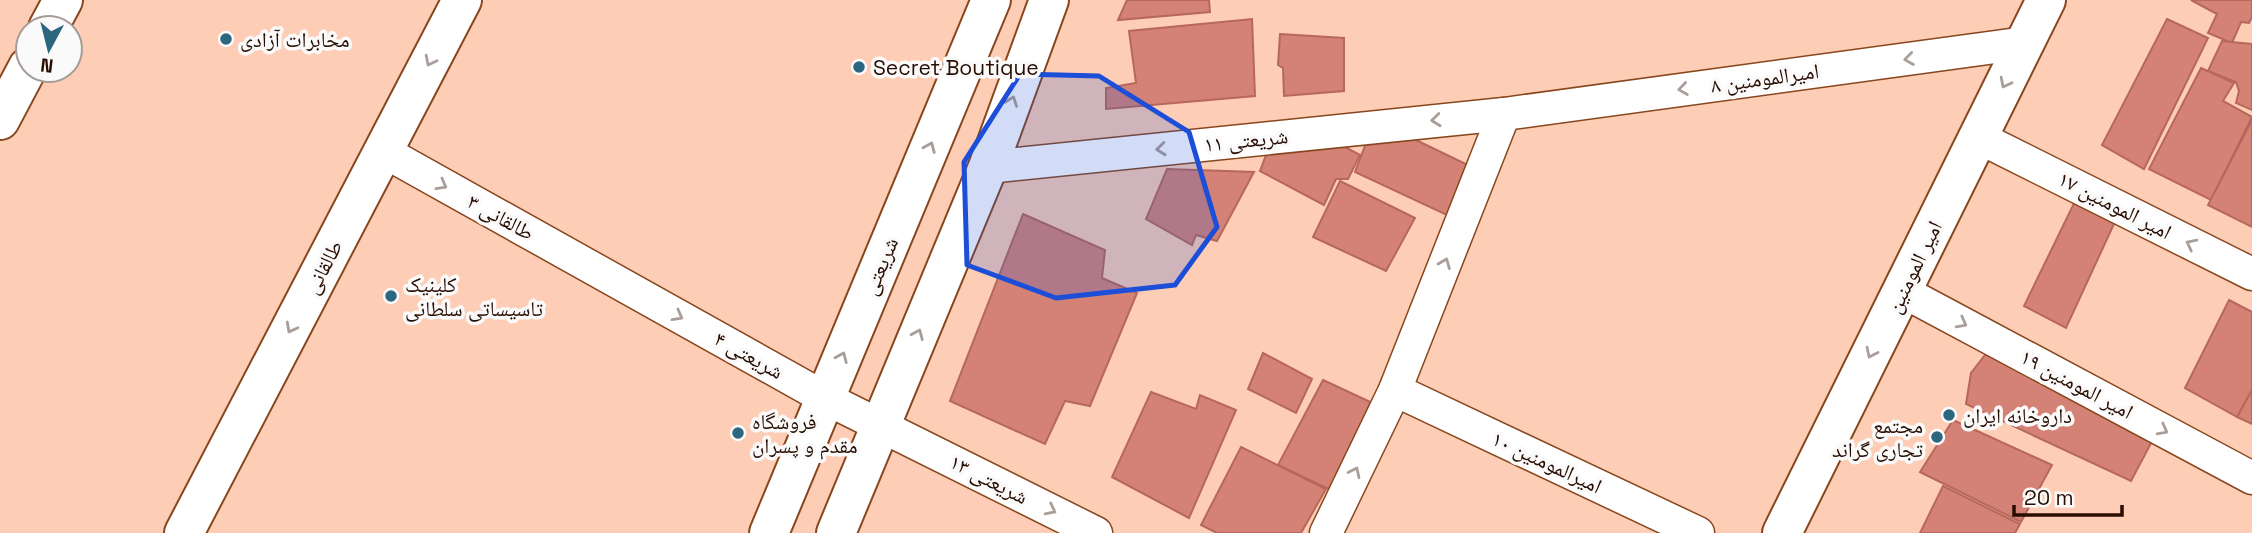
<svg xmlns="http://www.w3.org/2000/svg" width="2252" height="533" font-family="'Space Grotesk','Noto Naskh Arabic',sans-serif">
  <rect width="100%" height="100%" fill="#fdceb5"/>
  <g fill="#d58276" stroke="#b7675b" stroke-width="2">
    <path d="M1127,0H1209L1210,12L1118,20Z"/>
    <path d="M2191,0H2252V17L2249,23L2241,22L2232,43L2208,33L2217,14Z"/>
    <path d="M1252,19L1255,96L1106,109V88L1136,83L1129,31Z"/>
    <path d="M2167,19L2208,38L2144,169L2102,145Z"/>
    <path d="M1280,34L1344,38V91L1284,96L1283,68L1278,65Z"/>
    <path d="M2222,41L2252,44V110L2236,103L2239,91L2236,82L2208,71Z"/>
    <path d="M2201,68L2234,83L2223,101L2252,117L2211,200L2149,169Z"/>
    <path d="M2252,120V227L2208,205Z"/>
    <path d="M1393,129L1474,168L1449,216L1355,172L1371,130Z"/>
    <path d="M1322,135L1360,155L1348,179H1336L1324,205L1260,171L1271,142Z"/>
    <path d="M1167,169L1254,172L1217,241L1196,235L1192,245L1146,219Z"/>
    <path d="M1340,181L1415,218L1386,271L1313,237Z"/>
    <path d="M2079,193L2119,213L2066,328L2024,306Z"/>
    <path d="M1023,214L1105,250L1102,278L1137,293L1090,406L1065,401L1045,444L950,401Z"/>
    <path d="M2229,300L2252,312V390L2237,417L2185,388Z"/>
    <path d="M1992,346L2157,432L2131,481L1966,404L1971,373Z"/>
    <path d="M1263,353L1312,379L1296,413L1248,389Z"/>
    <path d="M1323,380L1379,406L1335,492L1278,465Z"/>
    <path d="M2252,390V424L2237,417Z"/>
    <path d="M1151,392L1196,409L1200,395L1236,410L1189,518L1112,477Z"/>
    <path d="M1953,420L2052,465L2021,522L1920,472Z"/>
    <path d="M1241,447L1326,489L1301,533H1217L1201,525Z"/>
    <path d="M1943,486L2020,524L2015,533H1920Z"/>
  </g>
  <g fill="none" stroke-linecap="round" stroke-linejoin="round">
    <defs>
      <g id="street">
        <path d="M1978,137L2252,274"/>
        <path d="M383,151L825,398L1096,533"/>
        <path d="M988,167L1504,114L2025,43"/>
        <path d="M1902,291L2252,478"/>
        <path d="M1395,390L1698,533"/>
        <path d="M1326,533L1395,390L1504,114"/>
      </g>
      <g id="secondary">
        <path d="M48,28L63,0"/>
        <path d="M0,120L28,67"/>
        <path d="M184,533L462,0"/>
        <path d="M769,533L991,0"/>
        <path d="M836,533L988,167L1049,0"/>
        <path d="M1782,533L2046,0"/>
      </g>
    </defs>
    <use href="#street" stroke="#88461d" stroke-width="35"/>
    <use href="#secondary" stroke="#88461d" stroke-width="42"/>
    <use href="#street" stroke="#fff" stroke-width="32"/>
    <use href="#secondary" stroke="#fff" stroke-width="38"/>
  </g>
  <defs><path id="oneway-chevron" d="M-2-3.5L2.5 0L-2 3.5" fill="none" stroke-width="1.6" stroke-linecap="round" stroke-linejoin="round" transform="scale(1.75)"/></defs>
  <g stroke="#a99e99">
    <use href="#oneway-chevron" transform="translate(1909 59) rotate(172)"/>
    <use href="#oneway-chevron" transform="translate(430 61) rotate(117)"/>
    <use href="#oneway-chevron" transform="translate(2005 83) rotate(117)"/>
    <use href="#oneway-chevron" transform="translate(1683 89) rotate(172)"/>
    <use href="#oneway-chevron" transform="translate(1012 101) rotate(-70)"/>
    <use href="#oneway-chevron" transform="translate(1436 120) rotate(174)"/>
    <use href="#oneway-chevron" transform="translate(930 147) rotate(-67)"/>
    <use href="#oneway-chevron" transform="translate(1161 149) rotate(174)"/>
    <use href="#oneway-chevron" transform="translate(442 185) rotate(29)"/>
    <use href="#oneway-chevron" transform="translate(2191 244) rotate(-153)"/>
    <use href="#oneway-chevron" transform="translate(1445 263) rotate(-68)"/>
    <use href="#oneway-chevron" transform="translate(678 316) rotate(29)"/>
    <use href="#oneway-chevron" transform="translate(1962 323) rotate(28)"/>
    <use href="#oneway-chevron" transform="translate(291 328) rotate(118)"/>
    <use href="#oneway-chevron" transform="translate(918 334) rotate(-67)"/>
    <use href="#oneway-chevron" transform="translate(1871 353) rotate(116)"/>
    <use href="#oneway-chevron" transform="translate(842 357) rotate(-67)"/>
    <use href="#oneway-chevron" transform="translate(2163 430) rotate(28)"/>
    <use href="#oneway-chevron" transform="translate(1355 472) rotate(-64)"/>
    <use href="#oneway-chevron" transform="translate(1051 510) rotate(27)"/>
  </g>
  <path fill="#1d4ed8" fill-opacity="0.2" stroke="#1d4ed8" stroke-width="5" stroke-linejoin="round" d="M1020,74L1099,76L1189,132L1217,227L1175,285L1056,298L967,265L964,162Z"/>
  <g fill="#2c667f" stroke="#fafafa" stroke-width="2.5">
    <circle cx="226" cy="39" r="7"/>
    <circle cx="859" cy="67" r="7"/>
    <circle cx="391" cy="296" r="7"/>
    <circle cx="1949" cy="415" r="7"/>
    <circle cx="738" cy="433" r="7"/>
    <circle cx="1937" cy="437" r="7"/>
  </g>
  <g text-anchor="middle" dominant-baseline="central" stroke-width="7" stroke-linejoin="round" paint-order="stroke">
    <g font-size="21" fill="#280d00" stroke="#fafafa" text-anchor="start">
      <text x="240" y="39">مخابرات آزادی</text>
      <text x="873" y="67">Secret Boutique</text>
      <text x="405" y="284">کلینیک<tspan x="405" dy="24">تاسیساتی سلطانی</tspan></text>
      <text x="1963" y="415">داروخانه ایران</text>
      <text x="752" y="421">فروشگاه<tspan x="752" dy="24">مقدم و پسران</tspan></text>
      <text x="1923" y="425" text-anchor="end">مجتمع<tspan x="1923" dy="24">تجاری گراند</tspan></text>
    </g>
    <g font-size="21" fill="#280d00" stroke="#fafafa">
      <text transform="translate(1765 78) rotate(-8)">امیرالمومنین ۸</text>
      <text transform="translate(1246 140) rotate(-6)">شریعتی ۱۱</text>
      <text transform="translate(2115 205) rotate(27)">امیر المومنین ۱۷</text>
      <text transform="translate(501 217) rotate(29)">طالقانی ۳</text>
      <text transform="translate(880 266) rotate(-67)">شریعتی</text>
      <text transform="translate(323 267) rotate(-62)">طالقانی</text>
      <text transform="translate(1914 267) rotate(-64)">امیر المومنین</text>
      <text transform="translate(749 355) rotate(29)">شریعتی ۴</text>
      <text transform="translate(2077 384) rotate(28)">امیر المومنین ۱۹</text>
      <text transform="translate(1547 462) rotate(25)">امیرالمومنین ۱۰</text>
      <text transform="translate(989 479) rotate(27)">شریعتی ۱۳</text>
    </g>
  </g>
  <g transform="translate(49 49) rotate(187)"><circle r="33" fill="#fafafa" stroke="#a69b96" stroke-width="2"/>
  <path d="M0-5L12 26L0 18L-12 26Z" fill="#2c667f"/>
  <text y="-10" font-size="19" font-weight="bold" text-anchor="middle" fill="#280d00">N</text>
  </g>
  <path d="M2014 505v10h108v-10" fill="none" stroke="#280d00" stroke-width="3.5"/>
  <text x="2024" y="505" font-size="21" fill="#280d00" stroke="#fafafa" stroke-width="5" paint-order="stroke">20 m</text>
</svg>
